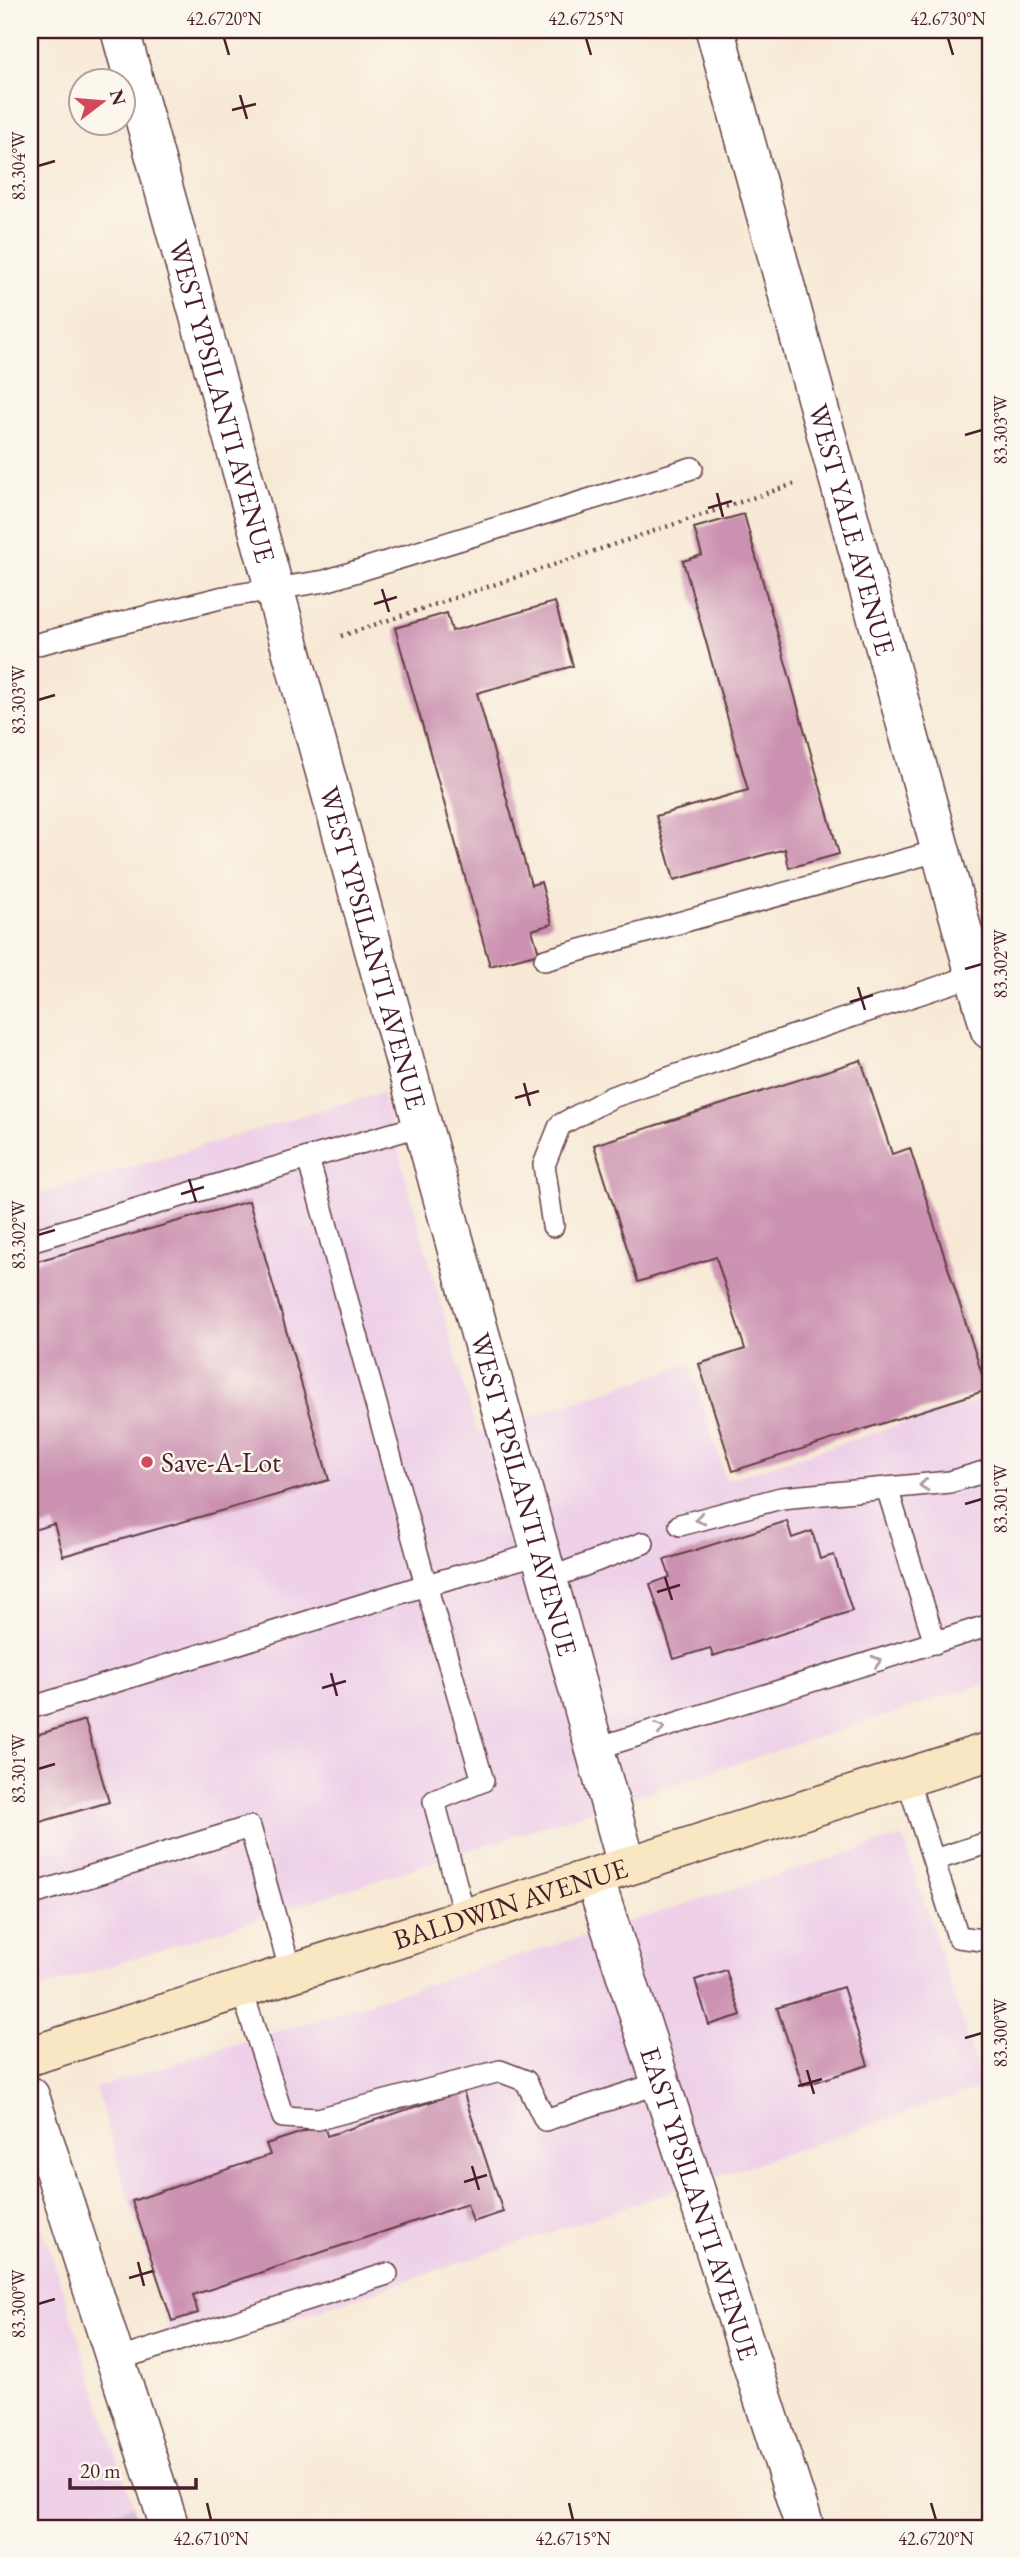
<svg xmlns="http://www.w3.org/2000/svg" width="1020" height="2558" font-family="'EB Garamond',serif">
  <rect width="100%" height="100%" fill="#fbf7ec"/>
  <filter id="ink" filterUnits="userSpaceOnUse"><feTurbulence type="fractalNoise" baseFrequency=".0143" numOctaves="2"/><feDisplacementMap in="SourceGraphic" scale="14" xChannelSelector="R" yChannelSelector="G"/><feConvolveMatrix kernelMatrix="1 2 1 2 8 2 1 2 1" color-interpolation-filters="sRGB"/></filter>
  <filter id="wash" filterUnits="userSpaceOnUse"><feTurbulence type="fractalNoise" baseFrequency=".00686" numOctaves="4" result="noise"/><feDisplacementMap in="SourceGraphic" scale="28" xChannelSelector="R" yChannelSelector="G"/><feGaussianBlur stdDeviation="1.57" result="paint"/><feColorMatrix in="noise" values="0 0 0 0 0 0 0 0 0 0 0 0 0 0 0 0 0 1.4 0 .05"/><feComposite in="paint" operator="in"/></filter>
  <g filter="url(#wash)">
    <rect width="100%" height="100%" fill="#f7e9d5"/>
    <g fill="#eed0e8">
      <path d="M382,1092L477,1433L690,1364L726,1480L990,1396V1682L30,1992V1197Z"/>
      <path d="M903,1836L983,2087L177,2358L96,2088Z"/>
      <path d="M30,2189L133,2505L59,2528H30Z"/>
    </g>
    <path fill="#ccbed4" d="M133,2505L141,2528H59Z"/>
    <g id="blocks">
      <g fill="#cb91b0">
        <path d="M744,514L839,854L789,868L785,849L674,880L656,816L748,790L683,561L702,555L694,528Z"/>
        <path d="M555,602L573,666L477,693L531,885L541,882L552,924L532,930L539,953L490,966L395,628L447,613L452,631Z"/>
        <path d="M861,1060L892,1154L910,1148L987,1390L733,1471L699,1364L745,1349L716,1257L638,1282L594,1145Z"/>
        <path d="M249,1201L329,1480L63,1556L54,1524L30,1531V1263Z"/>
        <path d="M787,1521L792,1538L812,1531L820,1559L834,1555L852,1611L713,1656L710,1648L674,1659L650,1584L670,1577L664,1560Z"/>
        <path d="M85,1720L109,1802L30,1825V1737Z"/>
        <path d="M726,1970L741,2015L709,2025L695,1980Z"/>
        <path d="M843,1987L868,2065L803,2086L777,2008Z"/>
        <path d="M463,2091L503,2212L473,2222L467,2204L193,2295L198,2313L172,2321L132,2201L270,2155L266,2144L324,2125L327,2136Z"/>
      </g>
    </g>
  </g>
  <g filter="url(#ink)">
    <use href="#blocks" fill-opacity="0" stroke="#643d44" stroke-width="2"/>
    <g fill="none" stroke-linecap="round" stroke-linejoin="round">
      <defs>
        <g id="service">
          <path d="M30,646L224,597L325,581L692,468"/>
          <path d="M545,960L941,850"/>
          <path d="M423,1125L308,1158L426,1585L483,1781L434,1801L465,1918"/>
          <path d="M553,1226L544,1165L560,1125L612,1097L975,975"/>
          <path d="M30,1241L308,1158"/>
          <path d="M887,1488L935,1643"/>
          <path d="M680,1525L781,1498L950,1482L990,1470"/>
          <path d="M548,1579L643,1543"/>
          <path d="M30,1708L426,1585L540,1553"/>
          <path d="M594,1749L990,1625"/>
          <path d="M907,1778L958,1937L990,1941"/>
          <path d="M934,1860L990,1842"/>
          <path d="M30,1895L250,1827L291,1973"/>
          <path d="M241,1988L283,2117L318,2119L500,2071L526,2081L545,2120L660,2083"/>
          <path d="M116,2360L387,2274"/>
        </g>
        <g id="minor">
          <path id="s1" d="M120,30L627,1866"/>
          <path id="s2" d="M715,30L990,1030"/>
          <path id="s3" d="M594,1877L805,2528"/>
          <path d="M30,2096L170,2528"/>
        </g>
        <g id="secondary">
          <path id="s4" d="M30,2056L990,1751"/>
        </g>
      </defs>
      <use href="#service" stroke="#643d44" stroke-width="24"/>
      <use href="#minor" stroke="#643d44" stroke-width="41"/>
      <use href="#secondary" stroke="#643d44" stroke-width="41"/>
      <path stroke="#643d44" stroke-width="4.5" stroke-dasharray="2 5" stroke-linecap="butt" d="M341,636L794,484"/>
      <use href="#service" stroke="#fff" stroke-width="21"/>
      <use href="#minor" stroke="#fff" stroke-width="38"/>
      <use href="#secondary" stroke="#f9e7c3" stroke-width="38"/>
    </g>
    <defs><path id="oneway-chevron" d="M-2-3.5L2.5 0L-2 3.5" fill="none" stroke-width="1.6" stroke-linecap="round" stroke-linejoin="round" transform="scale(1.75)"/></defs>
    <g stroke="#ae9aa0">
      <use href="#oneway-chevron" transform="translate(924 1485) rotate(175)"/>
      <use href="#oneway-chevron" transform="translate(700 1519) rotate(165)"/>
      <use href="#oneway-chevron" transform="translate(877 1661) rotate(-17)"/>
      <use href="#oneway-chevron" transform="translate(660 1728) rotate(-17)"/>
    </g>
  </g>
  <path fill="none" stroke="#4a1f2b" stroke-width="2.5" d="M224,38L229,55M586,38L591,55M948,38L953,55M240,95L247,119M232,110L256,104M38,166L55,161M965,435L982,430M717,493L723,517M708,508L732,501M382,589L389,612M374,604L397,597M38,700L55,695M965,969L982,964M858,987L865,1010M850,1002L873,995M524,1083L530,1106M515,1098L539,1091M189,1179L196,1202M181,1194L204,1187M38,1235L55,1230M965,1504L982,1499M665,1577L672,1600M657,1592L680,1585M331,1673L337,1696M322,1688L346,1681M38,1769L55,1764M965,2038L982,2033M807,2070L814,2094M798,2086L822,2079M472,2166L479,2190M464,2182L487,2175M138,2262L144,2286M129,2278L153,2271M38,2304L55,2299M207,2503L211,2520M569,2503L573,2520M931,2503L936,2520"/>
  <circle fill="#d1495b" stroke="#fbf7ec" stroke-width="2.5" cx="147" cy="1462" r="7"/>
  <g text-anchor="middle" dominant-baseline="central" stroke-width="5" stroke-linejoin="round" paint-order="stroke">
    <g font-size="28" fill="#4a1f2b" stroke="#fbf7ec">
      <text stroke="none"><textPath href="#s1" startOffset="385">WEST YPSILANTI AVENUE</textPath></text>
      <text stroke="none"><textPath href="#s2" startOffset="518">WEST YALE AVENUE</textPath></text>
      <text stroke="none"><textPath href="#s1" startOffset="952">WEST YPSILANTI AVENUE</textPath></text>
      <text stroke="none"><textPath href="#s1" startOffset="1519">WEST YPSILANTI AVENUE</textPath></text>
      <text stroke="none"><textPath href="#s4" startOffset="504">BALDWIN AVENUE</textPath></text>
      <text stroke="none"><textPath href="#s3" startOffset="343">EAST YPSILANTI AVENUE</textPath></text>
    </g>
    <g font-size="28" fill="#4a1f2b" stroke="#fbf7ec" text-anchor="start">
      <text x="161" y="1462">Save-A-Lot</text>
    </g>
  </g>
  <rect width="1020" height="2558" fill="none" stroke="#fbf7ec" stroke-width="77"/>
  <g transform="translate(102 102) rotate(74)"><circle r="33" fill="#fbf7ec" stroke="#b4a19f" stroke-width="2"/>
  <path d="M0-5L12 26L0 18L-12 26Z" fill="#d1495b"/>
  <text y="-10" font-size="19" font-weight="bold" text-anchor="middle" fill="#4a1f2b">N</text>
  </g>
  <path d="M70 2478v10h126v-10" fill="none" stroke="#4a1f2b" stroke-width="3.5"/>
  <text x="80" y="2478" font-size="21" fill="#4a1f2b" stroke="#fbf7ec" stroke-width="5" paint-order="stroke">20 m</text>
  <rect x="38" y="38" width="944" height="2482" fill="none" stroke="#4a1f2b" stroke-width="2.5"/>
  <g font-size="18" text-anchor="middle" fill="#4a1f2b">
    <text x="224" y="25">42.6720°N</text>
    <text x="586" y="25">42.6725°N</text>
    <text x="948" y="25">42.6730°N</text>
    <text transform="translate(19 166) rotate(-90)" y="6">83.304°W</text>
    <text transform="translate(1001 430) rotate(-90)" y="6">83.303°W</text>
    <text transform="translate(19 700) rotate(-90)" y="6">83.303°W</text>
    <text transform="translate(1001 964) rotate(-90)" y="6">83.302°W</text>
    <text transform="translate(19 1235) rotate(-90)" y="6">83.302°W</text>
    <text transform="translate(1001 1499) rotate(-90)" y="6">83.301°W</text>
    <text transform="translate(19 1769) rotate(-90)" y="6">83.301°W</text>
    <text transform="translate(1001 2033) rotate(-90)" y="6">83.300°W</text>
    <text transform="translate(19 2304) rotate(-90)" y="6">83.300°W</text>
    <text x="211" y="2545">42.6710°N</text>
    <text x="573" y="2545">42.6715°N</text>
    <text x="936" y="2545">42.6720°N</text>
  </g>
</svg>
